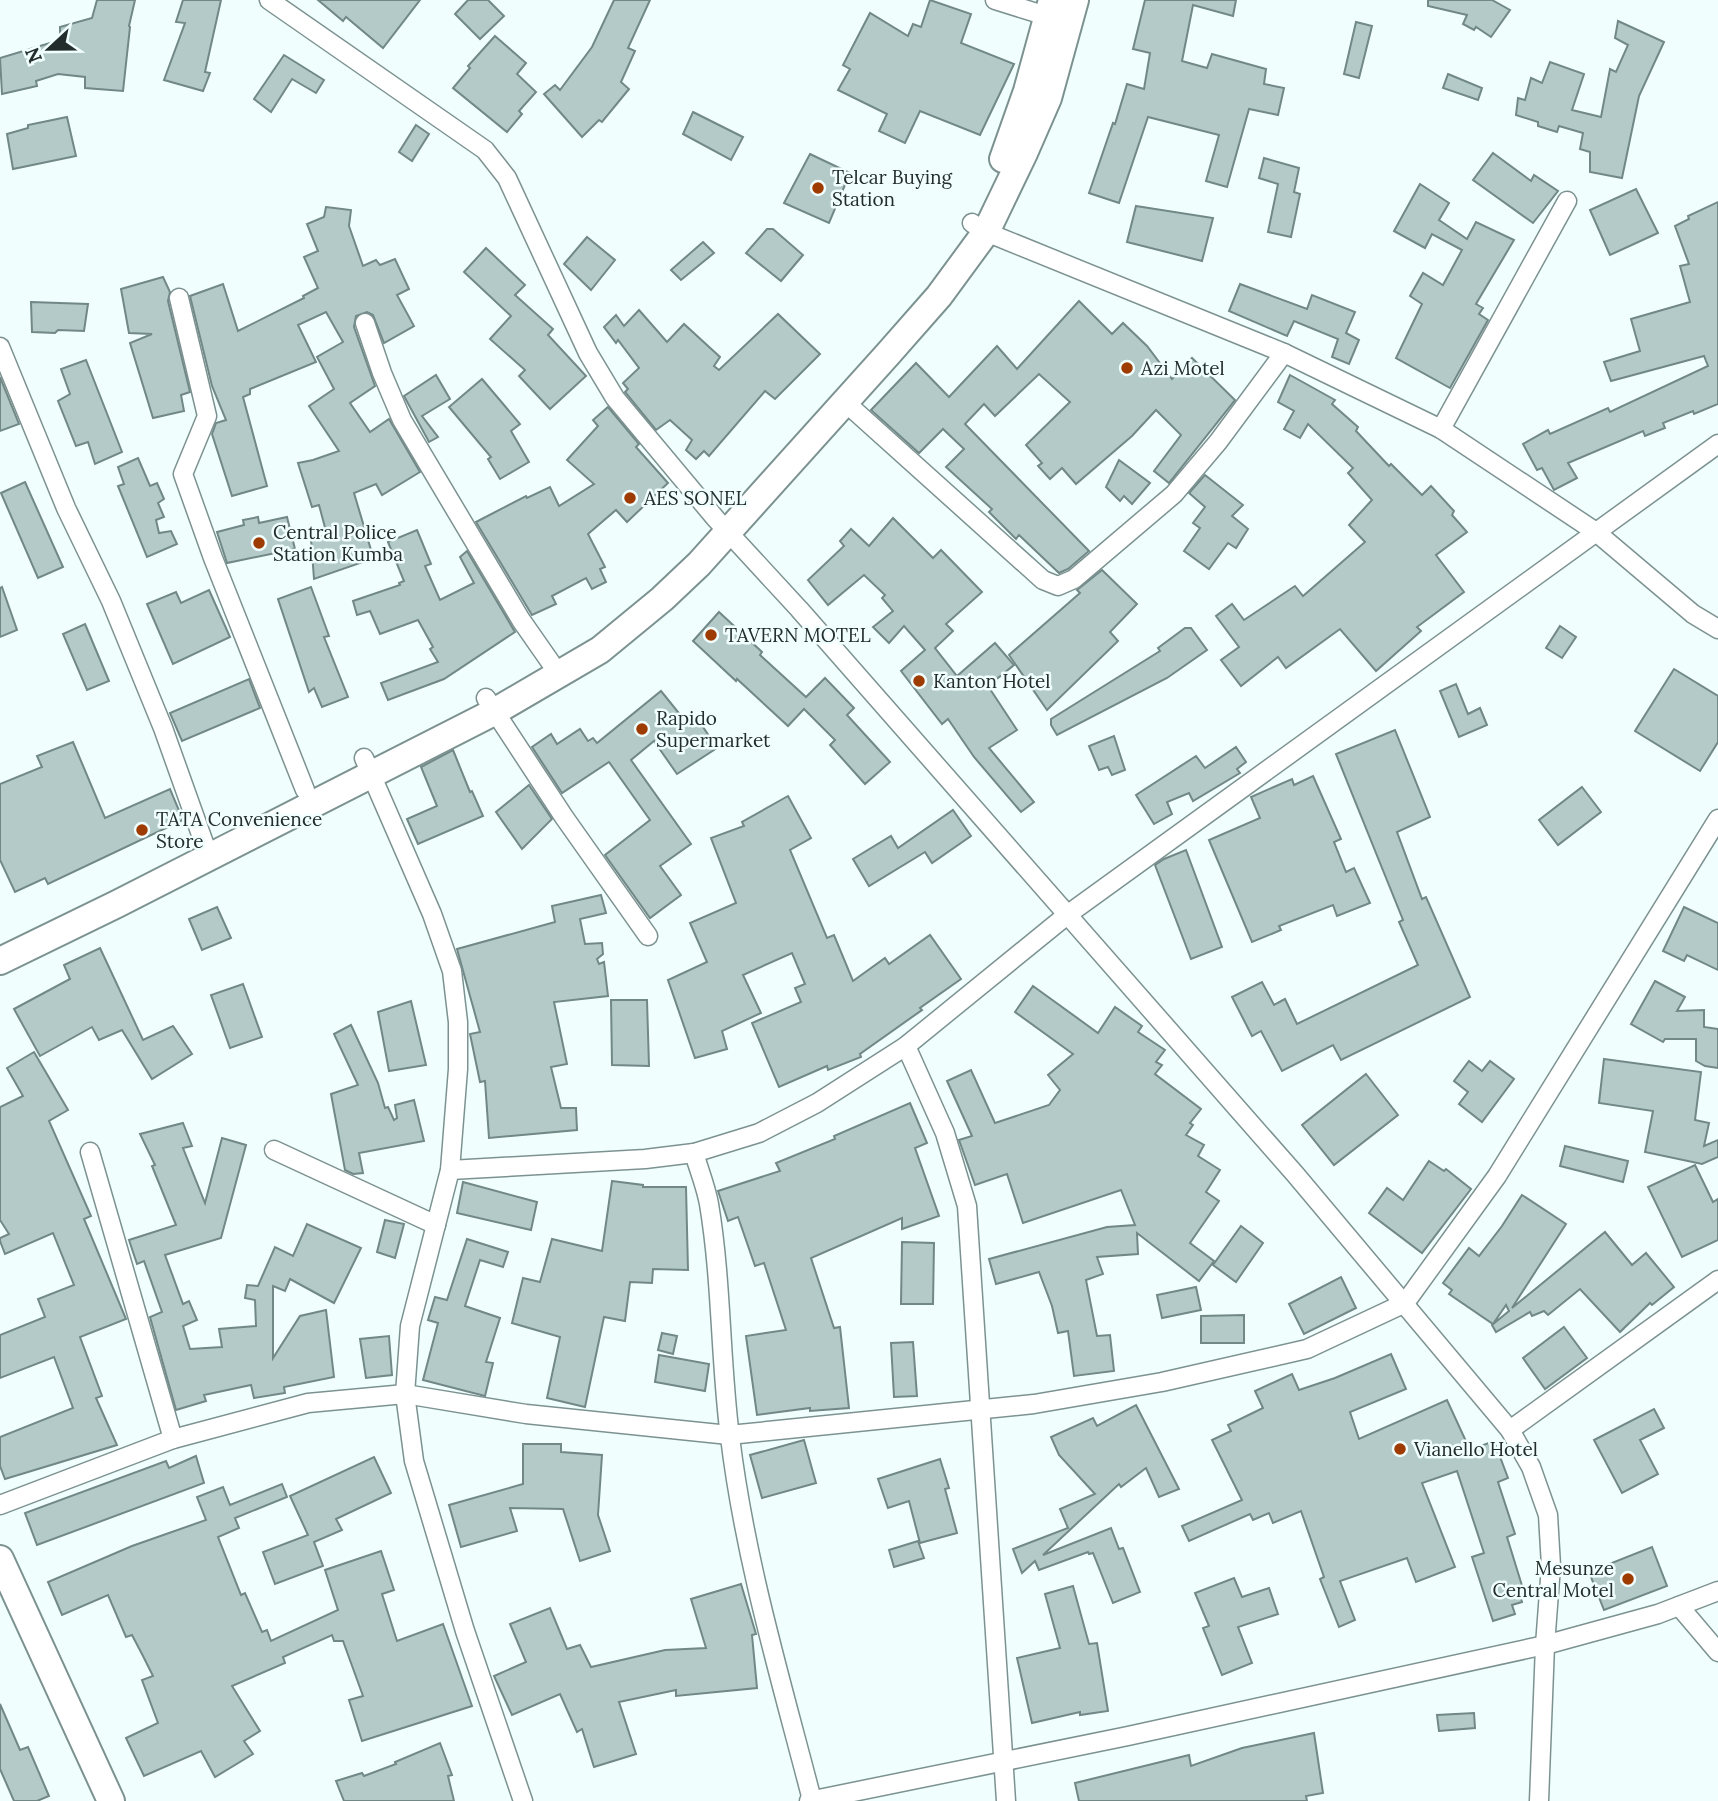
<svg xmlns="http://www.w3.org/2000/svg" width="1718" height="1801" font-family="Lora,serif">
  <rect width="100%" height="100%" fill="#f0fffe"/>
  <g fill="#b3cac9" stroke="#718887" stroke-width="2">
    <path d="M97,0H135L129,26L130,27L123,91L85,88V77L58,74L36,81L37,86L2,94L0,58L60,40V27L92,18Z"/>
    <path d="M183,0H221L205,72L210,73L203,91L164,80L185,23L176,22Z"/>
    <path d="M318,0H420L383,48L346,17L343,21Z"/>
    <path d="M468,0H488L504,16L480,39L455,14Z"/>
    <path d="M614,0H650L628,48L635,51L621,82L629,89L602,122L599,120L582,137L544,94L555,85L560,90L592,47Z"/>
    <path d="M930,0L971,14L961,43L1014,64L980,135L920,111L905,143L879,131L887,114L838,90L850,69L843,65L870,13L908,36L913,24L921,27Z"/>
    <path d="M1145,0H1236L1233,16L1193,5L1182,61L1207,68L1212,54L1266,69L1264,84L1284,88L1278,115L1249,109L1227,187L1206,181L1219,135L1148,117L1119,203L1089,193L1113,123L1115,124L1127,84L1144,89L1150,53L1133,49Z"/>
    <path d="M1428,0H1492L1510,10L1491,37L1476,27L1474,30L1463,24L1467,15L1428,6Z"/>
    <path d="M1618,21L1664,42L1639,96L1622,178L1590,172V152L1580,149L1583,133L1559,126L1557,132L1538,126V122L1516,115L1518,98L1525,100L1531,78L1542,83L1550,62L1584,74L1572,110L1601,117L1610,69L1616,72L1628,45L1615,38Z"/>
    <path d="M1356,22L1372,26L1359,78L1344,74Z"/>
    <path d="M495,36L526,63L517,74L536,92L519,111L522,114L507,132L453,88L470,68L468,66Z"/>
    <path d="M284,55L324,80L316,93L292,79L271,112L254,99Z"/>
    <path d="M1448,74L1482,88L1478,100L1443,88Z"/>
    <path d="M693,112L743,137L731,160L683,134Z"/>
    <path d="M67,117L76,156L13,169L7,134L28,128V125Z"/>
    <path d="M416,125L429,134L412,161L399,152Z"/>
    <path d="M1493,153L1531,181L1534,175L1558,191L1533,223L1473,180Z"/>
    <path d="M810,154L850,173L829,223L784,203Z"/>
    <path d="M1264,158L1299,168L1294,192L1300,194L1291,237L1268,232L1278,184L1259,178Z"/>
    <path d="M1420,184L1449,203L1439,220L1467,239L1476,222L1514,240L1476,304L1483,308L1479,314L1488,320L1450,388L1396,358L1422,304L1410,296L1423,273L1443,285L1462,250L1432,234L1425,248L1394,231Z"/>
    <path d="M1636,189L1658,233L1610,255L1590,210Z"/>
    <path d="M1718,202V404L1694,414L1693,411L1663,423L1665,428L1645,436L1643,431L1568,463L1577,478L1554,490L1542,468L1537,470L1523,444L1548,430L1550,434L1608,408L1610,412L1708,366L1704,356L1611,381L1604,362L1640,351L1631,319L1690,302L1680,266L1689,264L1675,226L1689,219L1688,216Z"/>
    <path d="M1136,206L1213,218L1202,261L1127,242Z"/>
    <path d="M326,207L351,210L349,226L363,266L376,260L380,265L395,259L409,289L397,295L414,326L384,343L373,315L367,312L356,316L354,327L375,386L350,403L370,432L389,419L420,472L382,495L376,484L354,493L371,550L363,553L366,561L314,579L311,539L327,535L319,505L312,507L298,463L313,460L339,451L309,406L334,389L317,357L343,342L326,312L298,325L316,362L250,389V394L243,397L267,486L232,496L212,434L216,423L226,420L212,386L190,296L223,284L238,331L304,298L303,296L318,288L304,257L318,251L307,224L324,217Z"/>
    <path d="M767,229H773L803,255L781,281L746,253Z"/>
    <path d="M587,237L615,260L591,290L564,264Z"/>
    <path d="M703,242L714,253L681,280L671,270Z"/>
    <path d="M486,248L525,285L515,295L553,329L548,335L586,376L550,409L519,376L525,370L490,339L511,316L464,272Z"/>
    <path d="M163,277L170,292L168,301L190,392L181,395L184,411L153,418L130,343L152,334L129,333L121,289Z"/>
    <path d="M1240,284L1307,309L1312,295L1355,312L1346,333L1359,340L1349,364L1332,357L1338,339L1294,321L1287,336L1229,311Z"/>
    <path d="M1079,301L1112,334L1123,323L1147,346L1172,379L1192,358L1235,400L1169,483L1154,471L1181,435L1156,410L1132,436L1076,484L1062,468L1050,479L1038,466L1042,463L1026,445L1070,402L1039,374L995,416L984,404L965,424L1089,551L1068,569L1059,573L1019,535L1016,539L989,512L992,509L946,467L964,449L943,429L919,453L871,410L916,363L949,397L997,346L1017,369Z"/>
    <path d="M31,302L88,304L84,331L58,330L55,333L32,332Z"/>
    <path d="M639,310L667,342L684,324L720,357L714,366L719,370L778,314L820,354L775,399L765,391L709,456L704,451L696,459L686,450L692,440L670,420L656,430L625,392L628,389L623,383L639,368L618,340L616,343L604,327L616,315L624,326Z"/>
    <path d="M86,360L122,452L95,464L88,442L76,446L58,401L70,394L61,369Z"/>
    <path d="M436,375L450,399L422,416L438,437L429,442L404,396Z"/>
    <path d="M1290,375L1335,400L1332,404L1358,427L1356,431L1389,466L1391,464L1422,495L1431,486L1454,511L1452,515L1467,532L1436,555L1464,592L1417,627L1421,631L1376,671L1340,629L1286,668L1278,657L1241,686L1221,660L1239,647L1216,616L1232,604L1244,620L1295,586L1303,596L1365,542L1349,525L1372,500L1348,473L1353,468L1308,424L1300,438L1284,429L1294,411L1278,402Z"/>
    <path d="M0,377L19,424L0,431Z"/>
    <path d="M482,379L520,424L511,431L529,462L500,479L488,459L491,457L449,407Z"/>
    <path d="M608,407L639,444L636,447L668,483L627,522L616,510L588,534L605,567L600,569L606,582L592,589L586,578L552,596L556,604L532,615L476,522L526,496L527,498L550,487L559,506L594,484L567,460L598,426L593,420Z"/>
    <path d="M138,458L150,486L157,483L164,499L158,503L164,517L156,520L159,533L171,531L177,544L147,557L118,486L124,484L118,467Z"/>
    <path d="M1119,460L1150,483L1132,504L1124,496L1120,501L1106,487Z"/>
    <path d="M1205,475L1243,505L1232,516L1248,529L1236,548L1228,543L1209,569L1184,551L1200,528L1193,523L1205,507L1189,493Z"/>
    <path d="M25,482L63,567L38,578L1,493Z"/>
    <path d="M258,517L259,523L287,517L295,549L227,563L217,532L244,525L243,520Z"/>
    <path d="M893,518L933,558L941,550L982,592L946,624L953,631L935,648L957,676L995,643L1014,665L988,686L1017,730L989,748L1034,802L1021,812L974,757L948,719L942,724L901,671L925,650L904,626L889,643L873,627L893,611L882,598L885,595L864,575L828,605L808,580L844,546L840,541L851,529L869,546Z"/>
    <path d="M417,530L431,564L425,566L440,600L474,583L460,557L467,551L515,632L444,679L388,700L381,683L438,662L430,649L433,647L418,620L380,634L370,611L357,615L353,601L400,585L399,583L404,581L388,542Z"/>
    <path d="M1102,570L1137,604L1110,632L1118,641L1047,710L1009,655L1080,593L1077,590Z"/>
    <path d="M2,587L17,630L0,637V588Z"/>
    <path d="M311,587L329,636L324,637L348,697L322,707L314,688L309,692L278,599Z"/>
    <path d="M209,590L230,637L173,664L147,604L176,592L181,603Z"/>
    <path d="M719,612L762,652L760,655L806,697L825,678L854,708L847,715L890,762L865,784L830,745L835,740L804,709L788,726L737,679L736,681L693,641Z"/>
    <path d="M85,624L109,681L87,690L63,634Z"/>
    <path d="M1560,626L1576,637L1562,658L1546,648Z"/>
    <path d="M1185,628H1191L1207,650L1167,678L1057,735L1051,725V719L1160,651L1158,648Z"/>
    <path d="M1674,669L1718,696V742L1700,771L1635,731Z"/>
    <path d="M249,679L260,708L182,741L170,713Z"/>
    <path d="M1456,684L1468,714L1480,708L1487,725L1459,737L1440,691Z"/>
    <path d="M661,691L690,727L699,721L717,748L677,774L654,741L631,760L691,844L660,866L681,895L650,918L605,855L650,820L609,762L562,793L532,747L551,734L557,744L580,729L588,741L593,738L597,743Z"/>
    <path d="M1395,730L1430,817L1397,832L1422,899L1426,897L1470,997L1341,1060L1333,1045L1282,1071L1261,1031L1252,1036L1232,997L1262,982L1274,1005L1285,999L1297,1024L1418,965L1399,922L1403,920L1336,754Z"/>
    <path d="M1114,736L1125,770L1112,775L1108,767L1099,770L1089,746Z"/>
    <path d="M73,742L105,818L170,789L183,820L48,884L45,878L15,892L0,860V784L42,767L37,756Z"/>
    <path d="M1236,747L1246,762L1237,769L1240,773L1193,801L1189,793L1167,802L1172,814L1154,824L1136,795L1196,756L1205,768Z"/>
    <path d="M453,750L470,792L472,791L483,816L418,844L407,819L437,806L421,767Z"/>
    <path d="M1313,776L1341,839L1334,842L1346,872L1354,868L1370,903L1337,916L1333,905L1279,926L1281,930L1252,942L1209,840L1260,818L1251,797L1292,779L1294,785Z"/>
    <path d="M529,785L552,819L522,849L496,812Z"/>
    <path d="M1582,787L1601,812L1558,845L1539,820Z"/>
    <path d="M788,796L811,838L790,850L827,938L834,935L853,981L885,958L889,964L930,935L961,979L920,1008L922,1010L860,1054L861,1057L828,1070L827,1066L779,1087L752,1023L801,1002L795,988L805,984L792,953L743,975L761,1013L722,1031L727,1049L695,1058L668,980L707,962L690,923L736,903L711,838L744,826L742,822Z"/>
    <path d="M953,810L971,836L932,863L925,852L869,886L853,859L891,836L898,848Z"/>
    <path d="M1186,850L1222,947L1191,959L1155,865L1164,859Z"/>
    <path d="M601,895L606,913L580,919L585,944L602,943L603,954L597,959L599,964L604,962L608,996L554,1002L567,1064L551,1067L561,1108H576L577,1130L489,1138L485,1081L480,1082L470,1034L480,1032L457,949L555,922L552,906Z"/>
    <path d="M217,907L231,938L202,950L189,919Z"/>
    <path d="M1684,907L1718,923V970L1687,955L1684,961L1663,951Z"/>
    <path d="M100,948L143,1040L173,1026L192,1054L152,1079L122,1030L99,1040L92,1027L40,1056L14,1009L70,979L64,965Z"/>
    <path d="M1655,981L1685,997L1677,1011L1704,1010V1027L1718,1029V1068L1705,1066L1696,1061V1039H1665L1663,1042L1631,1024Z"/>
    <path d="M243,984L262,1037L230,1048L211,995Z"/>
    <path d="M1033,986L1098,1033L1115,1007L1142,1026L1138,1032L1165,1050L1156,1062L1162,1065L1155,1074L1201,1109L1190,1123L1193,1125L1186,1135L1204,1145L1198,1156L1220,1170L1206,1192L1219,1201L1190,1243L1214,1261L1199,1281L1137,1233L1138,1254L1097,1257L1103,1274L1086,1280L1097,1336L1110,1335L1114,1371L1074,1376L1068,1331L1058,1333L1052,1306L1039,1272L996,1284L989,1259L1107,1227L1135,1225L1121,1190L1023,1223L1007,1174L975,1185L959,1140L972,1136L947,1081L971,1070L995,1123L1049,1105L1060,1090L1048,1075L1073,1054L1015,1012Z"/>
    <path d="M611,1000H647L649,1066L612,1065Z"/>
    <path d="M411,1001L426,1065L389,1071L378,1012Z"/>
    <path d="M351,1025L378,1083L385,1108L388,1107L394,1120L397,1118L395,1105L414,1100L424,1141L359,1153L363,1173L353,1174L345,1170L331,1094L358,1085L334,1034Z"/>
    <path d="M34,1052L68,1110L49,1121L91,1216L84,1219L126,1319L80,1337L102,1396L96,1398L117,1445L5,1479L0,1466V1437L73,1408L54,1357L0,1378V1335L45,1317L38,1299L74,1285L53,1233L5,1254L0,1241V1238L9,1234L0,1220V1107L23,1096L7,1068Z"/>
    <path d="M1604,1059L1701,1072L1695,1120L1709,1123L1704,1146L1718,1140V1157L1702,1164L1645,1152L1653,1111L1599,1103Z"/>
    <path d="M1469,1061L1482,1071L1490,1061L1514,1079L1482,1122L1459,1104L1468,1092L1454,1081Z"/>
    <path d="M1366,1074L1398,1115L1334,1165L1302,1125Z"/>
    <path d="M910,1103L927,1143L915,1148L939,1216L902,1229V1218L811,1258L834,1328L840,1327L849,1408L810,1411V1408L757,1415L746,1336L786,1330L764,1263L755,1266L738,1217L728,1221L718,1191L780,1171L776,1163L835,1139L834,1136Z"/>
    <path d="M183,1123L192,1146L183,1148L205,1203L222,1138L246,1145L221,1238L165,1255L183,1304L189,1301L197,1320L183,1326L190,1349L222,1347L219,1329L256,1326L255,1300L245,1298L247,1285L258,1286L275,1247L293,1256L307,1224L361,1248L334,1303L290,1279L285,1291L273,1286V1358L300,1316L326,1310L334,1377L284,1387L285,1393L254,1398L251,1385L204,1395L206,1401L176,1410L150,1317L162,1312L144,1261L137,1264L129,1240L176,1225L152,1166L155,1165L140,1134Z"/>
    <path d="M1565,1146L1628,1161L1623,1182L1560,1166Z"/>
    <path d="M1429,1161L1444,1171L1446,1169L1471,1189L1422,1253L1369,1213L1387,1188L1403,1200Z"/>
    <path d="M1695,1165L1713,1202L1718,1199V1240L1682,1257L1648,1187Z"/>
    <path d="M612,1181L643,1185V1187H686L688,1270L653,1269L652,1283L630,1282L625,1321L604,1317L585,1407L547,1398L560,1337L512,1323L523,1278L540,1282L552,1239L602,1251Z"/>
    <path d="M463,1182L537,1202L531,1230L457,1213Z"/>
    <path d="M1522,1195L1566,1224L1512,1308L1605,1232L1632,1265L1646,1253L1674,1287L1652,1305L1650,1303L1620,1332L1580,1289L1548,1315L1544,1311L1532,1316L1530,1312L1496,1332L1492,1325L1509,1311L1506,1305L1493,1324L1449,1294L1452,1290L1443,1283L1469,1248L1479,1256L1502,1226Z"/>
    <path d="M385,1220L404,1224L395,1258L377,1252Z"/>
    <path d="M1241,1226L1263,1243L1236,1282L1213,1265Z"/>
    <path d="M467,1239L508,1252L503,1267L480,1260L465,1306L500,1318L486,1362L493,1363L485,1396L423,1380L438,1323L428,1320L435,1297L447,1300Z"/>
    <path d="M902,1242L934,1243L933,1304H901Z"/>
    <path d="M1341,1277L1356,1308L1304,1334L1289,1304Z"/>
    <path d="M1196,1287L1201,1310L1162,1318L1157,1295Z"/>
    <path d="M1244,1315V1343H1201V1316Z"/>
    <path d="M1564,1327L1587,1358L1545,1389L1523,1358Z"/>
    <path d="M662,1333L677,1336L673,1354L658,1350Z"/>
    <path d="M389,1336L392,1375L366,1378L360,1339Z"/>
    <path d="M913,1342L917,1396L894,1397L891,1343Z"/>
    <path d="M1391,1354L1406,1389L1350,1412L1359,1439L1447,1400L1470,1450L1494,1441L1508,1478L1498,1482L1515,1534L1507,1537L1524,1592L1520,1595L1522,1602L1512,1605L1515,1614L1493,1621L1472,1557L1484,1553L1457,1471L1422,1483L1455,1567L1416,1582L1407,1558L1340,1581L1355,1620L1339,1627L1320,1579L1324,1577L1301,1511L1273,1523L1269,1513L1253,1520L1250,1514L1189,1541L1182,1526L1242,1500L1212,1440L1231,1431L1228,1425L1263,1408L1255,1391L1292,1374L1299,1390L1335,1378Z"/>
    <path d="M659,1355L709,1364L705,1391L655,1382Z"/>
    <path d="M1136,1405L1179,1489L1159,1497L1146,1468L1121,1487L1119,1484L1043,1555L1111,1528L1119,1549L1123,1548L1140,1592L1113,1603L1093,1553L1089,1554L1088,1552L1039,1570L1035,1561L1022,1573L1013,1549L1068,1528L1060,1509L1095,1494L1059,1455L1051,1437L1093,1418L1097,1426Z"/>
    <path d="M1654,1409L1664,1428L1640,1440L1658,1474L1622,1493L1594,1440Z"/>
    <path d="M804,1440L816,1483L762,1498L750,1455Z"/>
    <path d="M523,1444H561V1452L602,1455L598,1515L610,1551L580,1561L563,1509L510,1508L517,1531L461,1547L449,1505L523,1484Z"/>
    <path d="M196,1456L204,1483L37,1545L25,1513L166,1461L169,1468Z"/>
    <path d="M374,1457L391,1493L336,1519L342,1530L314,1542L323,1566L275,1584L263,1552L308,1535L290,1496Z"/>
    <path d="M940,1459L949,1488L945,1489L957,1533L920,1543L909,1501L888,1508L878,1479Z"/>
    <path d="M282,1484L287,1497L235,1518L239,1528L218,1537L241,1595L245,1593L262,1632L267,1630L271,1641L338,1610L325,1570L381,1551L394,1590L382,1594L397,1641L443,1624L472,1706L362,1741L349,1700L363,1696L343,1641H334L332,1635L283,1657L285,1663L232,1686L260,1731L244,1741L253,1754L215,1777L201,1751L144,1776L126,1738L158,1723L142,1680L153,1676L143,1656L132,1635L126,1637L108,1595L62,1615L48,1582L132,1546L206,1520L197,1497L223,1487L230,1505Z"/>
    <path d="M918,1541L924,1558L894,1567L889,1550Z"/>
    <path d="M1652,1547L1667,1586L1604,1610L1589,1572Z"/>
    <path d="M1234,1578L1242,1597L1269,1588L1278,1614L1238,1627L1252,1663L1222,1675L1203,1628L1209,1626L1195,1593Z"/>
    <path d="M741,1584L756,1634L752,1635L757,1688L676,1696V1690L619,1702L636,1754L594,1767L582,1729L577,1732L560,1694L512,1715L494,1676L526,1662L510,1624L550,1608L567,1649L580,1645L591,1667L665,1650L706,1648L691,1599Z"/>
    <path d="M1073,1586L1089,1644L1097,1643L1108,1711L1080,1715V1712L1032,1723L1017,1658L1060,1648L1045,1594Z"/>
    <path d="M0,1704L20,1750L28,1747L49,1796L37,1801H14L0,1769Z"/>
    <path d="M1474,1713L1475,1728L1439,1731L1437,1715Z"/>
    <path d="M1314,1733L1323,1793L1306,1796L1307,1801H1079L1075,1783L1189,1755L1191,1766L1242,1748Z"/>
    <path d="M440,1743L452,1775L448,1776L454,1801H344L336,1781L362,1773L364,1776L396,1764L395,1762Z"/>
  </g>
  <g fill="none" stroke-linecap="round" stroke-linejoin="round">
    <defs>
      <g id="minor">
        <path d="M269,0L485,150L507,178L588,353L615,398L716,519L799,609L1295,1174L1510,1430L1531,1467L1548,1515L1551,1566L1545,1645L1539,1801"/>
        <path d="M995,0L1056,19"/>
        <path d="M972,223L986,232L1284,353L1441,429L1596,532L1693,614L1718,629"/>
        <path d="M179,298L207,416L183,474L213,558L305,790"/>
        <path d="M365,323L382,373L402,420L521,620L551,663"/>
        <path d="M0,347L66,508L111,601L163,728L209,857"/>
        <path d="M845,402L1043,580L1058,586L1074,579L1174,494L1218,442L1284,353"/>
        <path d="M1441,429L1567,201"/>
        <path d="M486,698L564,817L648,936"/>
        <path d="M364,758L432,914L452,971L458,1022V1069L450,1170L410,1326L405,1394L414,1461L465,1631L523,1801"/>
        <path d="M906,1046L945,1133L967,1206L1006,1801"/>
        <path d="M274,1150L436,1225"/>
        <path d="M90,1152L173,1439"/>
        <path d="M694,1153C699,1170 706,1187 709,1204C722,1282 720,1360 730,1437C745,1561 781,1680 812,1800"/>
        <path d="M450,1170L645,1159L694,1153L759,1133L817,1103L906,1046L1067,915L1718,444"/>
        <path d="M1510,1430L1718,1280"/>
        <path d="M0,1505L173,1439L308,1403L405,1394L526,1414L729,1435L1034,1404L1162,1382L1307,1349L1405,1303L1497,1176L1718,819"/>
        <path d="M1679,1606L1718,1652"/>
        <path d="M809,1801L1128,1736L1545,1645L1658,1614L1718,1591"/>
      </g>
      <g id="highway">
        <path d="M1003,159L1027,91L1052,0"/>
        <path d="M0,961L117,904L494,712L600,650L662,599L699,564L888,354L939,296L986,232L1024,153L1048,98L1075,0"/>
        <path d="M0,1559L111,1801"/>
      </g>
    </defs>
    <use href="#minor" stroke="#7c9291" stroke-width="21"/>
    <use href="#highway" stroke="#7c9291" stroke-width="30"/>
    <use href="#minor" stroke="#fff" stroke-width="18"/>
    <use href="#highway" stroke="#fff" stroke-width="26"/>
  </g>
  <g fill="#9e3b00" stroke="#f0fffe" stroke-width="2.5">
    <circle cx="818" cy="188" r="7"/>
    <circle cx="1127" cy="368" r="7"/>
    <circle cx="630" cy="498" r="7"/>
    <circle cx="259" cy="543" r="7"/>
    <circle cx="711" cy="635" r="7"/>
    <circle cx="919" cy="681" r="7"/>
    <circle cx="642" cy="729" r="7"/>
    <circle cx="142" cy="830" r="7"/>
    <circle cx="1400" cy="1449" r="7"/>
    <circle cx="1628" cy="1579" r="7"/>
  </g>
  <g text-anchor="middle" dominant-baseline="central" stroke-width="5" stroke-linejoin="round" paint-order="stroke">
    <g font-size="19" fill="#232d2c" stroke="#f0fffe" text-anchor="start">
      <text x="832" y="177">Telcar Buying<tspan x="832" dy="22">Station</tspan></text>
      <text x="1141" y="368">Azi Motel</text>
      <text x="644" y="498">AES SONEL</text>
      <text x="273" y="532">Central Police<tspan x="273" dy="22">Station Kumba</tspan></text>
      <text x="725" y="635">TAVERN MOTEL</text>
      <text x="933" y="681">Kanton Hotel</text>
      <text x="656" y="718">Rapido<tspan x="656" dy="22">Supermarket</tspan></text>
      <text x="156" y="819">TATA Convenience<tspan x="156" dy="22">Store</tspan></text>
      <text x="1414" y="1449">Vianello Hotel</text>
      <text x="1614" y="1568" text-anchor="end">Mesunze<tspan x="1614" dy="22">Central Motel</tspan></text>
    </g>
  </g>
  <g transform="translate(49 49) rotate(248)" stroke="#f0fffe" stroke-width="5" paint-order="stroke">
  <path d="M0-5L12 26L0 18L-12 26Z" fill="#232d2c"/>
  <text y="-10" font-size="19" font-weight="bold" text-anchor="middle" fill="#232d2c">N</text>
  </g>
</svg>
